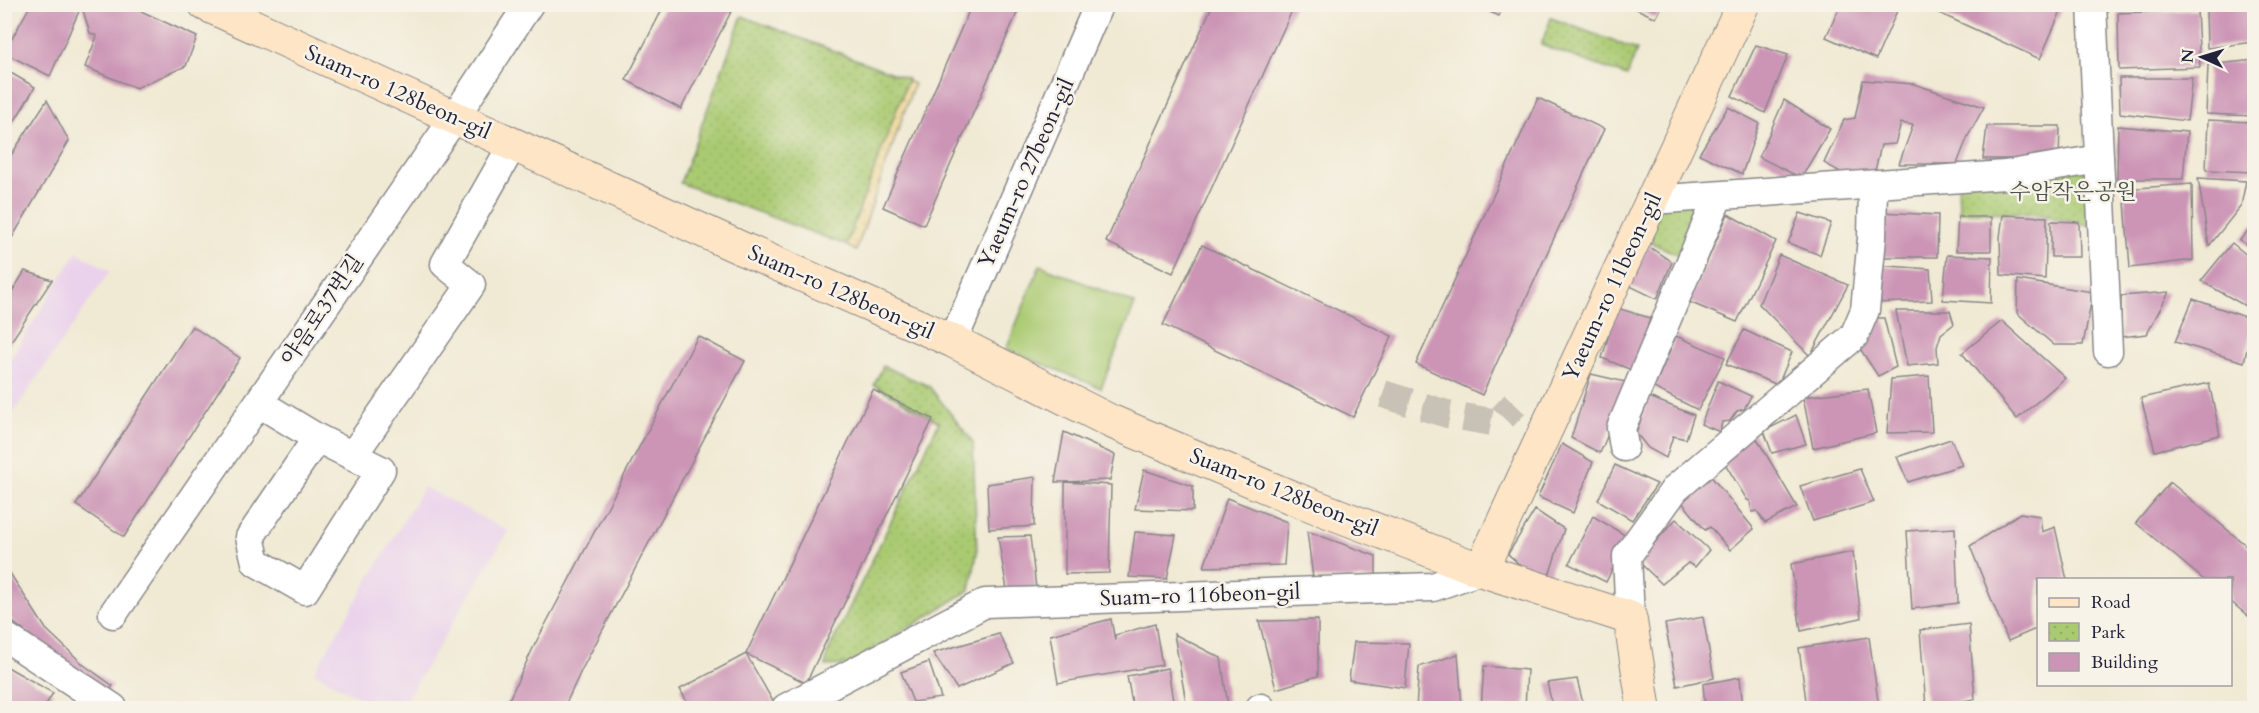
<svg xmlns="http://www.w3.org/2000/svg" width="2259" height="713" font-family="Cardo,'Noto Serif KR',serif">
  <defs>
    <pattern id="sand-dots" width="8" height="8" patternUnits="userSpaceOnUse" patternTransform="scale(1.5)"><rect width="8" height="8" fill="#eeda9e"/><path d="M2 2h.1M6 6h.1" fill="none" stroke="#ccbb89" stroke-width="1.8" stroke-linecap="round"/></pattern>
    <pattern id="park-dots" width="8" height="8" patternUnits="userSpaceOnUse" patternTransform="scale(1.5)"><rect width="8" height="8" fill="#aaca72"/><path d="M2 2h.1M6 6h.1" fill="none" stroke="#92ad64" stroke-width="1.8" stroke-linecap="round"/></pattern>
  </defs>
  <rect width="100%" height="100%" fill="#f7f3e8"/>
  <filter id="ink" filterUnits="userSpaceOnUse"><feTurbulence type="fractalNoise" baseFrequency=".0167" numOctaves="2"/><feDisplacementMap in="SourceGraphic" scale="12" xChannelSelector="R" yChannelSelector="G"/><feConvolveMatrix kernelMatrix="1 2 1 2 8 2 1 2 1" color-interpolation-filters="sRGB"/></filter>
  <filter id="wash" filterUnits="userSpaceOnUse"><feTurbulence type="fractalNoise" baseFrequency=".008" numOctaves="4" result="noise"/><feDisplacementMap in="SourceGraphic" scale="24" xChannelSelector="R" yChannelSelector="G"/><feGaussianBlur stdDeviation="1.35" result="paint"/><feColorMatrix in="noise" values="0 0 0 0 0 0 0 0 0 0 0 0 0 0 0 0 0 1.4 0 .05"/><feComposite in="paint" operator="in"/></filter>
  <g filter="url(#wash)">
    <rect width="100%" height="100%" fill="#f0ead4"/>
    <g fill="#ead1ec">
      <path d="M77,252L110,271L5,425V368Z"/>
      <path d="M424,487L508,531L401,708H377L314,672Z"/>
    </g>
    <path fill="#aaca72" stroke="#667656" stroke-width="1.5" d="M1040,265L1135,304L1101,388L1006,349Z"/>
    <path fill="url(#sand-dots)" stroke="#887e6c" stroke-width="1.5" d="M907,81L914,84L856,251L846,245Z"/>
    <g fill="url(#park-dots)" stroke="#667656" stroke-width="1.5">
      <path d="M742,16L908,79L846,245L680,183Z"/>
      <path d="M1551,18L1637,50L1627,76L1541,45Z"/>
      <path d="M2099,159L2102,228L2033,213L1959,212L1958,179Z"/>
      <path d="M1711,197L1686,258L1645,240L1652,200Z"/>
      <path d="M883,366L929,386L973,442L977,554L970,590L849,665L826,666L827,654L939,422L874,385Z"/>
    </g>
    <g id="blocks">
      <g fill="#cc95b6">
        <path d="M31,4H71L80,9L50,76L4,53Z"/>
        <path d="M81,4H126L197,37L186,66L136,88L85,67L97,36L90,33Z"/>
        <path d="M665,4H735L681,109L626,80Z"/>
        <path d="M972,4H1021L924,225L883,207Z"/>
        <path d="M1213,4H1295L1173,273L1106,242Z"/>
        <path d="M1472,4H1504L1499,16Z"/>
        <path d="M1626,4H1663L1656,18Z"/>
        <path d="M1841,4H1900L1876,59L1826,37Z"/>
        <path d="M1919,4H2064L2040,59Z"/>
        <path d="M2221,4H2251L2254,21V42L2207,48L2206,7Z"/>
        <path d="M2197,10L2200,67L2119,70L2118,13Z"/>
        <path d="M1756,45L1788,55L1765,113L1732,96Z"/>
        <path d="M2254,60V116L2206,114L2208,65Z"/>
        <path d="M4,69L35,87L4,139Z"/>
        <path d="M2119,78H2192L2187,121L2120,113Z"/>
        <path d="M1863,80L1914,84L1984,107L1968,136L1957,164H1899L1913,125L1901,123L1895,144L1881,145L1875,171L1844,174L1824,163L1844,120L1855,118Z"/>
        <path d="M1538,98L1604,129L1482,395L1416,364Z"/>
        <path d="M47,100L69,141L9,243L4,240V166Z"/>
        <path d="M1784,100L1830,129L1801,178L1759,157Z"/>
        <path d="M1728,107L1759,123L1742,174L1699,154Z"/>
        <path d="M2208,120L2251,122L2253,172L2206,170Z"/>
        <path d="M1987,126H2060L2059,159H1983Z"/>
        <path d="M2118,126L2187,132L2183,179H2117Z"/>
        <path d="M2198,178L2246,181L2241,206L2209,246Z"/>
        <path d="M2192,184L2193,260L2130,268L2124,189Z"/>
        <path d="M1880,212L1938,215L1937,257H1876Z"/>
        <path d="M1800,213L1831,223L1820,255L1788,243Z"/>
        <path d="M1728,214L1776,241L1737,322L1689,302Z"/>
        <path d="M2003,215L2047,217L2045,279L2001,275L2000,237Z"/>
        <path d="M1958,217H1991V251H1956Z"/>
        <path d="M2051,221L2079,222L2080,257H2051Z"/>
        <path d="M2254,224V251L2240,240Z"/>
        <path d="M2232,243L2254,261V311L2201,281Z"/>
        <path d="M1202,245L1392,336L1353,417L1163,325Z"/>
        <path d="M1648,246L1672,262L1657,299L1628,285Z"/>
        <path d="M1779,255L1848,285L1810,356L1759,304Z"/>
        <path d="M1947,255L1992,257L1991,303L1943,300Z"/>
        <path d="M1875,265L1930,269L1932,301L1875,303Z"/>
        <path d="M25,271L52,280L4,352V304Z"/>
        <path d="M2018,280L2093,292L2083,345H2054L2017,313Z"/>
        <path d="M2169,292L2147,334L2121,337V296Z"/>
        <path d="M2193,299L2254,320L2244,362L2175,342Z"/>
        <path d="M1617,308L1650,318L1634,371L1602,358Z"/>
        <path d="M1896,311H1950L1954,324L1941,334L1937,347L1938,363L1907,366Z"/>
        <path d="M1873,318H1884L1896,367L1878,376L1855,341Z"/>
        <path d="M2002,321L2065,378L2017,419L1962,353Z"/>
        <path d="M192,326L240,358L124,537L76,505Z"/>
        <path d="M1744,330L1792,352L1778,385L1726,364Z"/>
        <path d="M698,336L745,361L581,671L564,708H505L534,646Z"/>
        <path d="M1676,336L1725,357L1698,410L1654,388Z"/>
        <path d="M1591,374L1630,383L1600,453L1571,438Z"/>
        <path d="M1929,376L1932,432L1887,433L1891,379Z"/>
        <path d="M1718,381L1751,396L1744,409L1737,411L1730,421L1722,422L1720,432L1701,424Z"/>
        <path d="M2209,383L2220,435L2155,451L2141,398Z"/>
        <path d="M1868,389L1876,433L1813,448L1803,397Z"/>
        <path d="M873,390L933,419L806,683L746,654Z"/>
        <path d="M1649,397L1694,415L1686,439L1673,436L1666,458L1648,448L1636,433Z"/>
        <path d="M1796,415L1806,444L1772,453L1764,431Z"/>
        <path d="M1064,432L1115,455L1110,480L1065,482L1111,485L1109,573L1065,574V482H1055Z"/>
        <path d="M1753,432L1797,507L1765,523L1757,511L1752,512L1750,501L1747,500L1721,457Z"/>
        <path d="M1951,439L1962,465L1908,482L1897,457Z"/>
        <path d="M1562,444L1593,462L1573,513L1538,497Z"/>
        <path d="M1615,465L1657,484L1632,520L1598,500Z"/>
        <path d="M1705,469L1754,529L1730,550L1710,527L1705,530L1676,495Z"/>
        <path d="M1860,469L1874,502L1813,521L1800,486Z"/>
        <path d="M1144,470L1193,486V511L1135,509Z"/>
        <path d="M1035,477L1034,526L989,529L987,484Z"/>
        <path d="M2170,482L2254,552V621L2230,601V580H2204L2136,523Z"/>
        <path d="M1227,498L1287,522L1284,565L1204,567Z"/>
        <path d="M1535,510L1564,529L1548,579L1529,573L1508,554Z"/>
        <path d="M2020,513L2040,516L2042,532L2055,527L2067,580H2038V628L2008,641L1970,546Z"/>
        <path d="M1593,516L1628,537L1606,582L1569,564Z"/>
        <path d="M1676,519L1709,550L1695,567L1688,563L1662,584L1638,561Z"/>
        <path d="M1955,528L1958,603L1912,609L1907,531Z"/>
        <path d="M1307,531L1376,556V579L1313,578Z"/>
        <path d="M1135,532L1176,535L1167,579L1129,577Z"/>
        <path d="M1030,536L1036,588L1007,590L998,537Z"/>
        <path d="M1853,552L1861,618L1801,631L1791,564Z"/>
        <path d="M4,564L46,629L84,665L113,686L107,694L14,623L4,612Z"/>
        <path d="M1703,617L1714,678L1677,686L1665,624Z"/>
        <path d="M1111,619L1115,641V635L1155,624L1162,665L1058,683L1050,635Z"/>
        <path d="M1318,620V676L1276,689L1259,621Z"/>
        <path d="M1969,624L1975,699L1926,707L1920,630Z"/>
        <path d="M999,634L1014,663L957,689L933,653Z"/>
        <path d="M1174,634L1221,658L1228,706L1213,708H1187Z"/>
        <path d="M1869,637L1879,708H1807L1799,648Z"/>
        <path d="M1354,642L1409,643L1405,688L1349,680Z"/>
        <path d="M746,654L775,705L769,708H690L680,689Z"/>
        <path d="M1458,654L1462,706L1448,708H1416L1419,667Z"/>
        <path d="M929,662L941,698L913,702L901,672Z"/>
        <path d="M4,665L53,693L44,708H4Z"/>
        <path d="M1484,666L1527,670L1525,708H1481Z"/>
        <path d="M1168,668L1174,708H1133L1127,676Z"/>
        <path d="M1740,677L1743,708H1705L1703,684Z"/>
        <path d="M1577,679L1584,708H1553L1547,683Z"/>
      </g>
    </g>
  </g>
  <g filter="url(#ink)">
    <use href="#blocks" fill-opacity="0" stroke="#898688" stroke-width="1.5"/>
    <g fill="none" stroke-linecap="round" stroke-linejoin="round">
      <path stroke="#c7c2b5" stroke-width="28" stroke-dasharray="28 14" stroke-linecap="butt" d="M1383,394L1447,414L1497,423L1515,404"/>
      <defs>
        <g id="street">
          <path d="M2092,4L2108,351"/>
          <path d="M1652,200L2005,175L2099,159"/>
          <path d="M953,341L1099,4"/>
          <path d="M259,403L317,438L250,537L256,562L305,590L381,470L317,438"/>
          <path d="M1624,447L1621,428L1718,197"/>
          <path d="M353,455L471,285L445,264L513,144"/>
          <path d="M113,614L455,117L529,4"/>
          <path d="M1630,618L1627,556L1675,489L1854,336L1865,310L1872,238L1873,185"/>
          <path d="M4,636L113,708"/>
          <path d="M786,708L985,603L1433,587L1481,570"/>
          <path d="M1260,708H1261"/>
        </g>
        <g id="secondary">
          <path d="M205,4L745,250L953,341L1110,421L1293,498L1481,570L1630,618L1644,708"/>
          <path d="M1481,570L1743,4"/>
        </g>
      </defs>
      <use href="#street" stroke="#898688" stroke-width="31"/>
      <use href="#secondary" stroke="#898688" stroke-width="35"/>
      <use href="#street" stroke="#fff" stroke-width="28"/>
      <use href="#secondary" stroke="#fde5c5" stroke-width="33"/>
    </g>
  </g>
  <g text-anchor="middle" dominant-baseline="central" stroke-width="5" stroke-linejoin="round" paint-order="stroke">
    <g font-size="22" fill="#22223b" stroke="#f7f3e8">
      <text transform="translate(398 92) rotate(24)">Suam-ro 128beon-gil</text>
      <text transform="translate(1026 173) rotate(-66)">Yaeum-ro 27beon-gil</text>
      <text transform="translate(1612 287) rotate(-65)">Yaeum-ro 11beon-gil</text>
      <text transform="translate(841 292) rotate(24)">Suam-ro 128beon-gil</text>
      <text transform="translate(322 310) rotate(-56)">야음로37번길</text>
      <text transform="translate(1284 492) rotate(22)">Suam-ro 128beon-gil</text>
      <text transform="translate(1200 595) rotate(-2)">Suam-ro 116beon-gil</text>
    </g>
    <g font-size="22" fill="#4b544c" stroke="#f7f3e8">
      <text x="2073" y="192">수암작은공원</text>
    </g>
  </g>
  <rect width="2259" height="713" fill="none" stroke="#f7f3e8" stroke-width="24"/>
  <rect x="2037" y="578" width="195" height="108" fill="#f7f3e8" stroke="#a29fa3" stroke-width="1.5"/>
  <rect x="2049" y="598" width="30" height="9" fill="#fde5c5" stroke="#a29fa3" stroke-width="1.5"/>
  <text x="2091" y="608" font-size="18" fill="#22223b">Road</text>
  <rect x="2049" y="623" width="30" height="18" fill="url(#park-dots)" stroke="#a29fa3" stroke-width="1.5"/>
  <text x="2091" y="638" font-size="18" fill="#22223b">Park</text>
  <rect x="2049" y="653" width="30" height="18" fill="#cc95b6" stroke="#a29fa3" stroke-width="1.5"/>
  <text x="2091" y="668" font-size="18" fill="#22223b">Building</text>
  <g transform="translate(2202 57) rotate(274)" stroke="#f7f3e8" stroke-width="4.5" paint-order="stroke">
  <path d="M0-4.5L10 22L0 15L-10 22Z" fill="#22223b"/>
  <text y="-9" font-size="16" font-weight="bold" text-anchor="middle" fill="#22223b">N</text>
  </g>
</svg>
